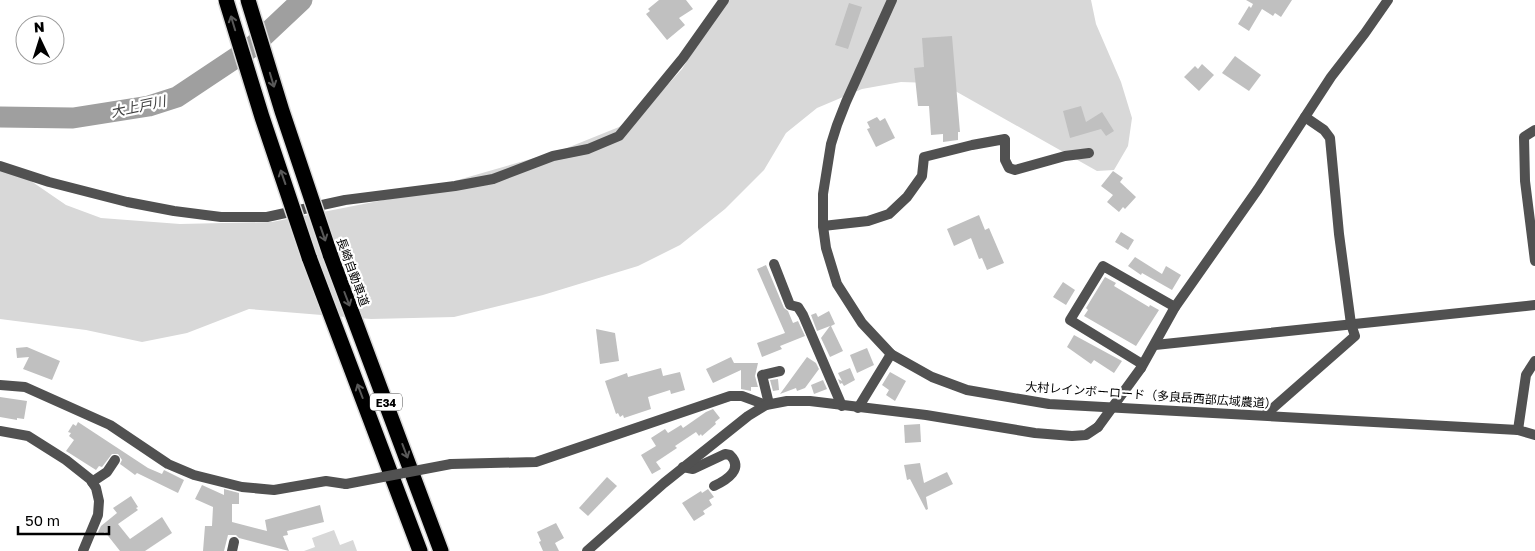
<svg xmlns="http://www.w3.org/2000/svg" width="1535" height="551" font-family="'Golos Text','Noto Sans JP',sans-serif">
  <rect width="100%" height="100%" fill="#fff"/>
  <g fill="#d8d8d8">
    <path d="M725,0H1091L1096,24L1121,82L1132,118L1128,146L1114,170L1097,171L957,92L932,83L901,82L862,89L817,108L786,133L764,170L725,209L680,245L638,266L543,295L454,317L371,319L249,309L187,333L142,342L86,330L0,319V164L31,181L66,205L101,218L180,224L272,222L399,197L562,150L619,127L653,101L682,69Z"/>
    <path d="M334,530L340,545L353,540L357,551H304L315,547L312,538Z"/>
  </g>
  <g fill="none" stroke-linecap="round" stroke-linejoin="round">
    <path stroke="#9f9f9f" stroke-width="21" d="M0,117L73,118L149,106L177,97L252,47L302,0"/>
  </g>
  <g fill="#c0c0c0">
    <path d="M659,0H686L693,9L679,18L685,25L667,40L646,14L650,11L648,9Z"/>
    <path d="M1246,0H1292L1281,17L1275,13L1273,16L1262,9L1249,31L1238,24L1249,6L1251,8L1253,4Z"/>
    <path d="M849,3L862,7L848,49L835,45Z"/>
    <path d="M952,36L960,132H958V140L943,142V134L931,135L929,106H918L914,68L924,67L922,38Z"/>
    <path d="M1235,56L1261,75L1249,91L1222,73Z"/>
    <path d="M1202,64L1214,75L1199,91L1184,77L1195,66L1198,69Z"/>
    <path d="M1081,106L1086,122L1102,112L1114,131L1106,136L1101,129L1070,138L1063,111Z"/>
    <path d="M877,117L880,121L885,118L895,138L876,147L867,129L870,128L867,122Z"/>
    <path d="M1113,171L1123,178L1120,182L1136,197L1125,209L1123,207L1119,212L1107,202L1113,195L1101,186Z"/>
    <path d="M979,215L985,230L989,228L1004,263L987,270L982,258L979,259L971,238L954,246L947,229Z"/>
    <path d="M1121,232L1134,240L1128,250L1115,242Z"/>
    <path d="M1135,257L1162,274L1166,266L1181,275L1172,290L1142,273L1141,275L1128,266Z"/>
    <path d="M766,265L784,308L788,311L793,323L798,321L805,336L780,346L782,349L762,357L757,343L785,333L757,269Z"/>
    <path d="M1105,277L1116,283L1114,286L1149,307L1150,305L1159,310L1136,346L1084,316L1088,310L1086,308Z"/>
    <path d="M1063,282L1075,290L1066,305L1053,297Z"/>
    <path d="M829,311L835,324L831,326L843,351L830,357L821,338L830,326L817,331L811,315L816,313L818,317Z"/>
    <path d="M596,329L615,333L619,361L600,364Z"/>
    <path d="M1074,335L1122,361L1114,373L1094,360L1091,364L1067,347Z"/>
    <path d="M27,347L60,361L52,380L23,369L29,357L17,358L16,348Z"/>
    <path d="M867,348L874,365L857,373L850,355Z"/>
    <path d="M731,357L734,363H758L755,376L758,387H751V391L741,389V370L713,383L706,369Z"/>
    <path d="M807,357L816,363L819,369L805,388L797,391L796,388L780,394Z"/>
    <path d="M661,368L663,376L680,372L685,390L671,394L670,390L648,397L651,409L624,418L623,415L620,417L618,413L616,414L605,381L627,373L628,377Z"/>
    <path d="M850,368L855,380L844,386L842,383L840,384L838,379L842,381L838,373Z"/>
    <path d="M890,372L906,381L895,401L886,395L889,390L882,385Z"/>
    <path d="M778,379L779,390L773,391L770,380Z"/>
    <path d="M823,380L827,389L814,394L811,385Z"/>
    <path d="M0,397L27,401L24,419L17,418V420L0,417Z"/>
    <path d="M713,409L720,418L715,422L716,424L702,436L701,434L699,436L696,432L675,446L677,448L656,462L661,469L652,474L641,455L656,446L651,438L665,429L668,433L681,425L683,428L706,412Z"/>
    <path d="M78,422L148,468L162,474L164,470L184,480L178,493L137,473L135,475L131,472L120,464L122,460L118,454H112L102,467L99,466L96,470L66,451L74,440L69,436L71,433L68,432L73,424L76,426Z"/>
    <path d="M920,424L921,442L905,443L904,425Z"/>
    <path d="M920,463L924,483L947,472L953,484L926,497L928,509L926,510L910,479L907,480L904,465Z"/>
    <path d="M607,477L617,486L588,516L579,508Z"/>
    <path d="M202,485L224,495V489L239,493V504H232V522L267,531L265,520L320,505L324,522L287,531L288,535L283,536L289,551L239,538L236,535H228L224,551H203L205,526H212L213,507L195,499Z"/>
    <path d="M708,489L714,497L709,500L712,505L703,511L705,514L694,521L682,503L701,491L702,493Z"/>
    <path d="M131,496L138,507L136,508L138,510L118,524L130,539L162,517L172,533L145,551H120L105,532L101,535L98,532L101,526L117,513L113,508Z"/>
    <path d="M556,523L564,538L555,543L559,551H543L539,542L541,541L537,532Z"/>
  </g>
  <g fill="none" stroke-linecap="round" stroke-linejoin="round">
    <defs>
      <g id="motorway">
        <path d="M330,254L441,551"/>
        <path d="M309,257L420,551"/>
      </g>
    </defs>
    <use href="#motorway" stroke="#dbdbdb" stroke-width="18"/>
    <g stroke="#515151" stroke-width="10">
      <path d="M1535,130L1524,137L1525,181L1535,261"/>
      <path d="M0,166L49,182L127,202L174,211L221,217H267L345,200L455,186L493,179L553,156L588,149L619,136L683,58L724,0"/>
      <path d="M823,226L868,221L889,214L907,197L922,176L924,157L972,145L1005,139V160L1009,168L1015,170L1065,156L1089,153"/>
      <path d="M774,264L790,305L798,307L803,315L842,406"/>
      <path d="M1155,345L1535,305"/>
      <path d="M1142,364L1070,320L1103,266L1175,307"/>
      <path d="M1141,368L1175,307L1258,189L1331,77L1365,33L1388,0"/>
      <path d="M0,385L25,387L110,425L168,464L194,475L242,487L274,490L326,481L346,484"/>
      <path d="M769,404L762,375L780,371"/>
      <path d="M858,408L891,354"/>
      <path d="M1265,415L1355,336L1351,324L1339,234L1330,138L1324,130L1305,117"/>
      <path d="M1518,430L1526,375L1535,361"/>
      <path d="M0,431L28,436L66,460L90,479L96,488L99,501L98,515L83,551"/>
      <path d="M451,464L536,462L730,396H742L766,405"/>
      <path d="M683,467L693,469L725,454L730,455C744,469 727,480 714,486"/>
      <path d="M92,482L107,472L115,460"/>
      <path d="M232,551L234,542"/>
      <path d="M587,551L664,483L748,416L766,405L787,401H810L926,415L1035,433L1072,436L1086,435L1098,427"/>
    </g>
    <path stroke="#515151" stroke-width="10" d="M892,0L846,102L837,125L831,144L823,194V226L826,248L837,284L862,323L891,354L932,377L967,390L1049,404L1518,430L1535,435"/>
    <use href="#motorway" stroke="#000" stroke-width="15"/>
    <defs>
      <g id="motorway-bridge">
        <path d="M226,0L262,117L309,257"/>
        <path d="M248,0L282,111L330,254"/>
      </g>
    </defs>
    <use href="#motorway-bridge" stroke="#dbdbdb" stroke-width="18" stroke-linecap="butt"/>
    <g stroke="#515151" stroke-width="10">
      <path d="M1098,427L1141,368"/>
      <path d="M346,484L451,464"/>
    </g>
    <use href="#motorway-bridge" stroke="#000" stroke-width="15"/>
  </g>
  <defs><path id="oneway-shaft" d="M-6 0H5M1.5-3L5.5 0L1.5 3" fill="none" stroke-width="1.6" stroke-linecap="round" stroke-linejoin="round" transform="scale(1.25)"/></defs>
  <g stroke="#595959">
    <use href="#oneway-shaft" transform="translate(233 23) rotate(-107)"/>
    <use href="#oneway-shaft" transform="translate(272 80) rotate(73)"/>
    <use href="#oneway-shaft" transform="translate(283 177) rotate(-109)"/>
    <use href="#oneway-shaft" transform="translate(323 234) rotate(71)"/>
    <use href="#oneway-shaft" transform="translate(347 299) rotate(69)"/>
    <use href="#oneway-shaft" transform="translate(360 391) rotate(-111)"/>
    <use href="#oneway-shaft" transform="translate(405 451) rotate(69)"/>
  </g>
  <g text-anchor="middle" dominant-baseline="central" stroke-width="4.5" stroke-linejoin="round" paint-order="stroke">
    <rect fill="#fff" stroke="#4c4c4c" stroke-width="1" x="370" y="393.5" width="32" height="17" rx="4"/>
    <g font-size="11" font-weight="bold" fill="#000">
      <text x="386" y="402">E34</text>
    </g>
    <g font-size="12" fill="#000" stroke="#fff">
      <text transform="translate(353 272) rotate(70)">長崎自動車道</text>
      <text transform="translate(1151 395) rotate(4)">大村レインボーロード（多良岳西部広域農道）</text>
    </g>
    <g font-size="14" font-style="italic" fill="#404040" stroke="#fff">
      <text transform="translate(138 106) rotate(-12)">大上戸川</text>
    </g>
  </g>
  <g transform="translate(40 40) rotate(356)"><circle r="24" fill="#ffffff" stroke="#999999"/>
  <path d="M0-4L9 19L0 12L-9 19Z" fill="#000000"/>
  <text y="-8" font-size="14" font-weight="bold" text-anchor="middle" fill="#000000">N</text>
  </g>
  <path d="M18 526v8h91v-8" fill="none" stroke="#000000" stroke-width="2.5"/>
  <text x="25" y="526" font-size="15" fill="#000000" stroke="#ffffff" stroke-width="4" paint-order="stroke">50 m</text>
</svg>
